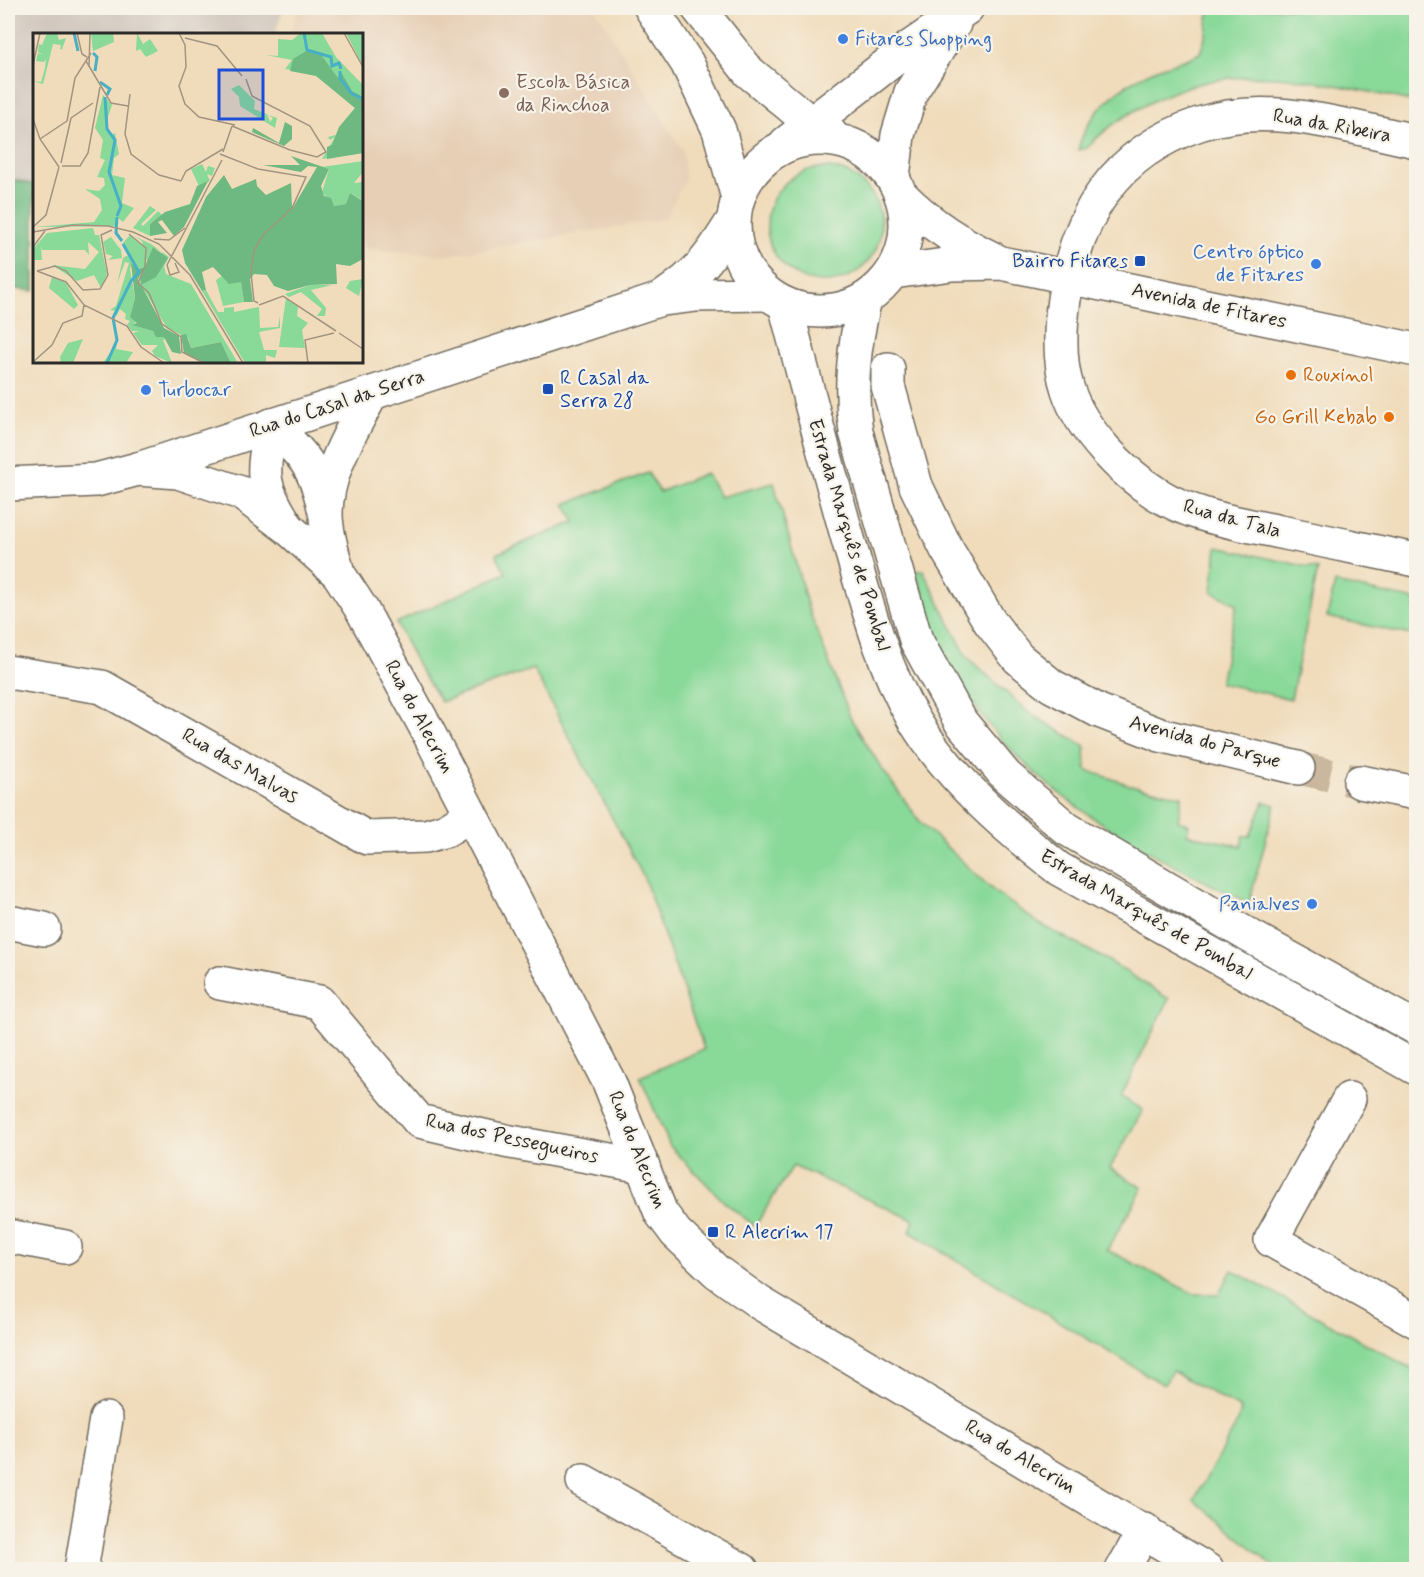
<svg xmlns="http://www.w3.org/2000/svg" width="1424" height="1577" font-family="Mynerve,sans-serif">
  <rect width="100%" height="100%" fill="#f7f3e8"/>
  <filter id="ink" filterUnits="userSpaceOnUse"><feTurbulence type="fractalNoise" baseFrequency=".0167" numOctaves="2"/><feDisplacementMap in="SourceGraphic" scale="12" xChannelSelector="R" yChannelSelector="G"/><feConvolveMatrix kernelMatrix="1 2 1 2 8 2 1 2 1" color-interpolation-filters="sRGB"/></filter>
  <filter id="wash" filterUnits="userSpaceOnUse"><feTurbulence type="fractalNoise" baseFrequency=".008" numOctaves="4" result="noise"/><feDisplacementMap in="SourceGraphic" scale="24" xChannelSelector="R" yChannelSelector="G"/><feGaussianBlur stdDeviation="1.35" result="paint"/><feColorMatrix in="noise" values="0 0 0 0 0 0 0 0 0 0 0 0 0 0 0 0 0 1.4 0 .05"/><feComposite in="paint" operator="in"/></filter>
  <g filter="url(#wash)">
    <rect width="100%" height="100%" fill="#f0dbba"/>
    <path fill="#e7cfb6" d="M299,8H595L683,151L685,180L665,219L449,255L369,249L362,244V34H290Z"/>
    <path fill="#cdc2b9" d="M8,8H282L283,9L275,34H34V214L8,229Z"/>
    <g fill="#89d999" stroke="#5a8262" stroke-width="1.5">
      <path d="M1209,8H1416V102C1323,83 1239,55 1149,103C1125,115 1105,128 1087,148L1078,150C1087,113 1121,83 1157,69C1172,63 1186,61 1200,53L1206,34Z"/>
      <circle cx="824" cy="225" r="57"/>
      <path d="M648,473L660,492L706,473L720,497L774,483L808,608L851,719L882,769L921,823L995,892L1040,924L1109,961L1169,999L1121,1096L1143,1110L1110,1168L1143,1188L1107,1250L1194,1294H1219L1232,1270L1416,1371V1569H1277L1194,1500L1238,1421L1241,1409L1172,1371L1164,1385L910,1232L914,1220L793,1166L755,1226L725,1203L670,1146L640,1077L704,1049L644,878L533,669L441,702L418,666L396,623L506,573L496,554L575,522L565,504Z"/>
      <path d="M1217,547L1318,569L1291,699L1220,683L1237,604L1212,592Z"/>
      <path d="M923,570L967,657L1029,713L1085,746L1086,770L1130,785L1182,796L1178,821L1189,824L1187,834L1241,846L1243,836H1250L1264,802L1275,805L1249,903C1122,842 997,777 938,641C929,619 924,594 916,571Z"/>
      <path d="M1335,583L1416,600V636L1327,617Z"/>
    </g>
    <path fill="#6eb981" stroke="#4c7256" stroke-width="1.5" d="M8,178L34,185V291L8,288Z"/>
  </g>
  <g filter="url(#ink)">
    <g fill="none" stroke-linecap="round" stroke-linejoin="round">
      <path stroke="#c9b89d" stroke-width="33" stroke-dasharray="33 16" stroke-linecap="butt" d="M1298,768L1360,782"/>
      <defs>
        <g id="minor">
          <path d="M651,8L687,63L719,130L738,198"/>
          <path d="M698,8L749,72L801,115L830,133"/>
          <circle cx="820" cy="225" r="86"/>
          <path d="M1416,141C1346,127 1271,100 1199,124C1114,153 1077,214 1064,299C1060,328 1058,361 1068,390C1081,430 1122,472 1157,494C1194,517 1238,523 1280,532C1326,541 1371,551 1416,560"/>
          <path d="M786,143L906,50L967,8"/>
          <path d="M893,177L898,135L911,92L954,24"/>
          <path d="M902,196C933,227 959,242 997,261"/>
          <path d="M893,272L952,264L1001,263L1416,350"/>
          <path d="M662,298C700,272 710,258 734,219"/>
          <path d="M865,299C854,345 849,385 856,432L916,640L961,722L1006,776L1067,829L1248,935L1416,1028"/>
          <path d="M785,304C806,385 827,465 850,546C867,605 883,667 914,720C950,779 1005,827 1059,869L1416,1068"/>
          <path d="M888,369V386L916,486L946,548L990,622L1018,658L1052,686L1099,711L1160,735L1298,768"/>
          <path d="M272,425C262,471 259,482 285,523"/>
          <path d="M272,425C305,457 315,466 325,512"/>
          <path d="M138,469L178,472L241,493L288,528L338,573L362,610L425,726L609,1082L661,1213L676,1233L717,1272L760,1303L1207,1570"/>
          <path d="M8,484L96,480L138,469L661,299L695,295L767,294"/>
          <path d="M338,573C333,554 326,534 326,514C326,471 353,429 372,393"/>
          <path d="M8,672L102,687L367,838L426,836L446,830L470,815"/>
          <path d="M1360,782L1416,793"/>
          <path d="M8,922L44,929"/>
          <path d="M220,983L319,1002L419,1121L505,1141L643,1166"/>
          <path d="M1349,1099L1271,1240L1416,1321"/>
          <path d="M8,1236L65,1247"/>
          <path d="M583,1481L742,1570"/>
          <path d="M81,1570L106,1419"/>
          <path d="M1122,1570L1145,1530"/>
        </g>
      </defs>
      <use href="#minor" stroke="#70695d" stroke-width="36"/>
      <use href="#minor" stroke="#fff" stroke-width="33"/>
    </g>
  </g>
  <g fill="#3f7fe0" stroke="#f7f3e8" stroke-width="2">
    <circle cx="843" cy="39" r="6"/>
    <circle cx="1316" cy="264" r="6"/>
    <circle cx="146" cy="390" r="6"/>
    <circle cx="1312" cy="904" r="6"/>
  </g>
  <circle fill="#8d6e63" stroke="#f7f3e8" stroke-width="2" cx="504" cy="93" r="6"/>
  <g fill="#1a4fb4" stroke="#f7f3e8" stroke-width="2">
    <rect x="1134" y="255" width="12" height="12" rx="3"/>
    <rect x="542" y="383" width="12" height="12" rx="3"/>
    <rect x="707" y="1226" width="12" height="12" rx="3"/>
  </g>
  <g fill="#e8710a" stroke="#f7f3e8" stroke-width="2">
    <circle cx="1291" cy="375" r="6"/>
    <circle cx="1389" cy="417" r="6"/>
  </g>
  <g text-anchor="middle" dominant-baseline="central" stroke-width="4.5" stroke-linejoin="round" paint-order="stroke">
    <g font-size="20" fill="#366cbe" stroke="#f7f3e8" text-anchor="start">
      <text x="855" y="39">Fitares Shopping</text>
      <text x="1304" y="252" text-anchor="end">Centro óptico<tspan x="1304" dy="23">de Fitares</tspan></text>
      <text x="158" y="390">Turbocar</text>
      <text x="1300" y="904" text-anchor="end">Panialves</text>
    </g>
    <g font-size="20" fill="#785e54" stroke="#f7f3e8" text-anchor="start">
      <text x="516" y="82">Escola Básica<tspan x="516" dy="23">da Rinchoa</tspan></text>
    </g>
    <g font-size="20" fill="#2b2b2b" stroke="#f7f3e8">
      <text transform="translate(1332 126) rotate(10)">Rua da Ribeira</text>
      <text transform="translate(1209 306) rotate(12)">Avenida de Fitares</text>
      <text transform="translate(337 404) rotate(-18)">Rua do Casal da Serra</text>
      <text transform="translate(1232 519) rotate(15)">Rua da Tala</text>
      <text transform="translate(849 535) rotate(73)">Estrada Marquês de Pombal</text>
      <text transform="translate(419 717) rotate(62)">Rua do Alecrim</text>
      <text transform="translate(1205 742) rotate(15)">Avenida do Parque</text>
      <text transform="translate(240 766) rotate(30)">Rua das Malvas</text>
      <text transform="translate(1146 915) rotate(30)">Estrada Marquês de Pombal</text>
      <text transform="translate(512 1139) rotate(12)">Rua dos Pessegueiros</text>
      <text transform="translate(637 1150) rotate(68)">Rua do Alecrim</text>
      <text transform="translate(1020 1457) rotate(31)">Rua do Alecrim</text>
    </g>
    <g font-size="20" fill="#164399" stroke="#f7f3e8" text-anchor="start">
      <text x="1128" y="261" text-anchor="end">Bairro Fitares</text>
      <text x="560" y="378">R Casal da<tspan x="560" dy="23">Serra 28</tspan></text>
      <text x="725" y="1232">R Alecrim 17</text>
    </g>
    <g font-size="20" fill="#c56008" stroke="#f7f3e8" text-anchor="start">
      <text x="1303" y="375">Rouxinol</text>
      <text x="1377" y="417" text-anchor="end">Go Grill Kebab</text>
    </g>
  </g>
  <g transform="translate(33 33)">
    <rect width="330" height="330" fill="#f0dbba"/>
    <path d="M14,0H24L26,7L33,5L29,16L34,17L27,16L28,12L20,11L10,51L0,48L8,49L12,35L13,26L11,29L3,28L5,20L11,22L5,19L6,11L9,12ZM58,0H80L81,9L60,18ZM104,0L110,11L117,6L125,18L113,24L107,16L103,18ZM268,0H289L303,24L330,52V120L289,126L302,104L297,107L295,104L303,102L322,75L281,40L252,36L259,27L233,22L245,23V6L259,7ZM313,0H330V33ZM206,52L222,68L221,76L234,81L237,89L240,85L235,82L244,85L242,95L207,73L206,64L198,56ZM70,62L79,72L73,90L78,102L82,100L86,121L81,125L79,142L92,145L89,170L101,175L90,189L85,185L84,193L2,194L61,189L69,177L67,166L52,156L66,158L72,152L71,145L64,144L72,127L67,125L70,107L62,95ZM330,128V139L321,150L330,149L329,167L317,160L314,171L301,173L289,159L296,136L289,134ZM169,131L173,139L175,133L182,135L179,143L174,141L177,148L166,153L158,136ZM117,173L123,177L108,191L110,193L125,178L129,182L117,191V203L100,195ZM60,195L62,202H66L74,241L68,255L61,242L44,248L19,232L52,236L66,219L55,209L56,222L52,217H9L8,214L9,227H0V216L14,200ZM97,202L112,215V234L106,236L99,230L97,236L102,265L97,284L104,288L100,292L120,298L123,303L131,297L139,302L130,307L139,330L122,323L119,318L125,312H109L100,300L106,298H99L94,292L97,288L92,286L93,281L87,276L84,282L81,284L84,278L77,277L83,273L96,230L92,229L84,251L90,225L97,221L89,211ZM101,203L118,211L136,224L131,233L133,241L158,251L205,330H198L188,309L158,315L155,305L134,295L108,252L119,245L129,219L120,214L114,229L109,208ZM78,204L88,217L89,225L75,227L80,223L73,221L70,209ZM189,243L208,249L211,269L190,273L183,247ZM19,244L33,250L45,272L41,276L16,255ZM330,246L326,263L313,255L317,248ZM277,252H299L278,257L293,275L292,283H284L289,276L268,259L256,264L252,261ZM173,257L185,279H191V275L201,274V279L226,274L227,295L245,294L247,283V295L226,299L231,317H244L242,325L233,322V330H212L169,258ZM253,265L265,274L264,283L275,290L269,297L272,315L246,314ZM80,292L85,306L83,316L100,319L93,330H70L84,309ZM50,306L40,330H28L27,324L35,310Z" fill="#89d999"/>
    <path d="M275,17L286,19L305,45L308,39L319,58L330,64V120L294,126V114L299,112L306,94L322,75L283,43L257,38L260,26ZM252,89L259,93V106L251,113L219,99L220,95L246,110ZM258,123L296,136L288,153L291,163L298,165L301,173L313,171L317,160L328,167L330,163V226L317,233L303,231L304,251L277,252L255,258L241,253L234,242L221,241L217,246L220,269H211L208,249L196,251L180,234L169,239L173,257L169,258L152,230L149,217L173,164L191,142L199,156L223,146L224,153L233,162L258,150L259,176L284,134L275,133L268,139L230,132H267ZM175,148L151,194L141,203L129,187L125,189L134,200L117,203V191L132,179L157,171L164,153ZM120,214L135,225L123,244L108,252L107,245ZM98,230L106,236L112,234L105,246L131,295L146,303L148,321L139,319L131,304H123L120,298L99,292L104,290L97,284L102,265ZM153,301L158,315L188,309L198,330H172L151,320L148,302Z" fill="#6eb981"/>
    <path fill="none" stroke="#47b0c5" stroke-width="3" d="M41,0L45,18M271,0L274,17L298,24L299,33L306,30L308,36M60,20L64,24L62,38M307,38V45L318,60L330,66M67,49L77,56L74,62M72,64L74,96L82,107L76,139L88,173L84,183M84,184L83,200L89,208M74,330L84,307L80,285L98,248L106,239L90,211"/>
    <path fill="none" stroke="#a19581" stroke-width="1.5" d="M44,0L49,21L54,24M146,0L152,12L153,34L146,53L152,71L166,84L202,92M311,0L330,34M152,5L184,13L209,43M53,28L78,70L95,73M0,32L7,0M56,34L57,0M97,61L92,101L98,121L126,142L148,148M0,86L7,106L26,134M34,88L42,45L58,20M199,93L257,117L284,124L293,119L277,93L219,63L213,46M7,106L34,88M190,119L199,93M187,121L225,136L273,144L259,175L231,201L221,217L218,240L221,268L225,270M28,130L38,85L60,70M29,133H47L55,120L67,54M148,148L153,138L190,116M0,194L13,182L26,134M0,199L40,192L75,193L100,199L126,211L157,242L210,330M96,201L113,215L112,233L105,250L116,260L129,291L148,304L149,319L171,330M121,206L136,207L152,195M0,214L12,198M142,230L146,239L137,242L134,232L189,127M4,238L22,233L33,238L50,257L67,256L75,242L68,202L79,197M4,238L33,249L51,272L94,293L108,314L131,330M226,272L250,263L303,298M306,300L330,316M0,329L19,312L30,290L49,283L51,272M275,330L272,307L301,300"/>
    <path fill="#1d4ed8" fill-opacity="0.15" stroke="#1d4ed8" stroke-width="3" d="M186,37H230V86H186Z"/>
    <rect width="330" height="330" fill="none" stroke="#2b2b2b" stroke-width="3"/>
  </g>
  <rect width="1424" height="1577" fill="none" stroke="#f7f3e8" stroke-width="30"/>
</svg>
